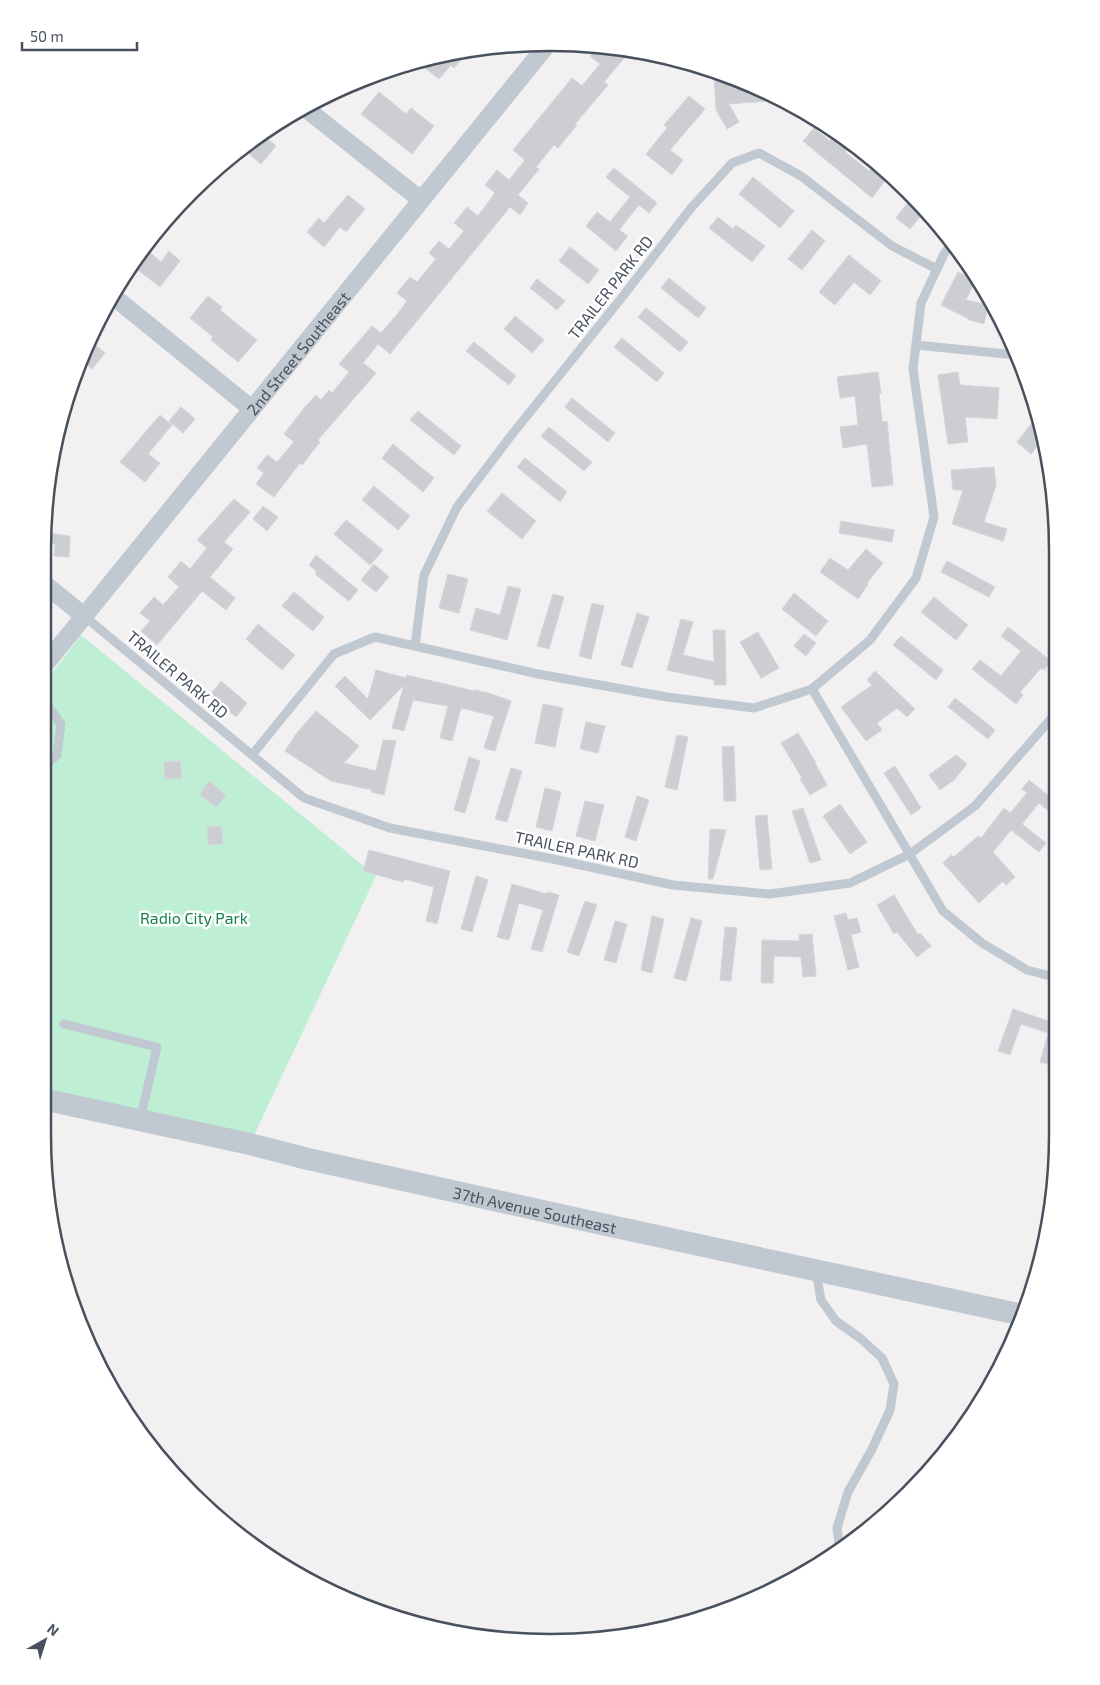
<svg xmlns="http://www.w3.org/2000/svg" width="1100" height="1685" font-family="'Exo 2',sans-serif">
  <rect width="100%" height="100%" fill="#f2f0f0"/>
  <path fill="#beefd5" d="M81,635L376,876L250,1144L47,1095V680Z"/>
  <g fill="#cdced4" stroke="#d4d5db">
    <path d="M598,46L616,47L631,50L604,82L608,85L575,124L577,125L558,148L554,145L536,167L539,169L518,195L528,203L520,215L510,207L390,354L378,344L363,363L376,373L318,440L320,442L302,465L300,463L274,497L256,484L264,473L257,468L267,455L277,462L294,442L284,434L305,407L316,395L321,400L329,390L332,393L349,372L339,364L372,326L381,333L399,312L407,301L397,293L410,277L417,282L436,259L429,253L439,241L449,249L464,231L454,223L467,207L478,216L495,193L485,185L497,170L509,180L525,160L513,150L572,78L582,86L600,64L590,56Z"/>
    <path d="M468,52L454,68L451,65L439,79L425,68L433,57Z"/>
    <path d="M714,76L717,82L737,80L781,100L729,104L739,122L727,129L716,110Z"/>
    <path d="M379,92L406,114L411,108L434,126L412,154L361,114Z"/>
    <path d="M689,96L705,109L670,150L683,160L672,175L646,154L667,128L664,125Z"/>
    <path d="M814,128L830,141L836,133L851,144L845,152L869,171L876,162L890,174L872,198L803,141Z"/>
    <path d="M262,134L276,146L261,164L247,152Z"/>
    <path d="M614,168L657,203L649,213L639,205L619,230L628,236L616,251L586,226L597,212L610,222L630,197L606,177Z"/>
    <path d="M753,177L794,211L780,228L739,194Z"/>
    <path d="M348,195L365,209L346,232L340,227L324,247L307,232L319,218L324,223Z"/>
    <path d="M912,197L925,211L910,229L896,218Z"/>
    <path d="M718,217L733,229L736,225L765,246L752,262L709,228Z"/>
    <path d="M812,230L825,241L802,270L788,259Z"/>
    <path d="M570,247L599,270L588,284L559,261Z"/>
    <path d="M146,249L161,262L169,251L180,261L160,287L134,267Z"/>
    <path d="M849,255L881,281L870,295L854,282L835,305L819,292Z"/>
    <path d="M958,272L975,281L966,300L988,305L984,324L969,320V319L941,305Z"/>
    <path d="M669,278L706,308L698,318L661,288Z"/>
    <path d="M537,279L565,301L557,310L530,288Z"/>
    <path d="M208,296L222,307L220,310L257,340L238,362L211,340L213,337L190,318Z"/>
    <path d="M646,308L688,342L680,352L638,317Z"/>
    <path d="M515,316L544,340L532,353L504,329Z"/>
    <path d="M622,338L664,373L657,382L614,347Z"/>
    <path d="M89,340L105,353L92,369L81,360Z"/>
    <path d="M474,342L516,376L509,385L466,351Z"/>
    <path d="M878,372L881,393H879L882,422L887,421L893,485L872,487L867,444L843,448L840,427L858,425L855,396L840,398L837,377Z"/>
    <path d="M958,372L960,385L999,388L997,419L965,417L968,442L948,444L938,375Z"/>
    <path d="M572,398L615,433L608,442L565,407Z"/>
    <path d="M181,407L195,419L183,433L169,421Z"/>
    <path d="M418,411L461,446L454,455L410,420Z"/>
    <path d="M1039,414L1043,438L1031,454L1017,442Z"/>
    <path d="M160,415L172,425L148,454L160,463L145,482L120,462Z"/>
    <path d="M549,427L592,462L584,471L541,436Z"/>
    <path d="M393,444L434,478L423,492L382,458Z"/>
    <path d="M525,458L567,492L560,502L517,467Z"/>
    <path d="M994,467L996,485L984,522L1007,529L1003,541L952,524L963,490H953L951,470Z"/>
    <path d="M374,486L410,516L398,530L362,500Z"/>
    <path d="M502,493L536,521L522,539L487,511Z"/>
    <path d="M234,499L250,512L224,542L233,549L210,577L235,598L226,610L202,591L157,645L141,631L150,621L140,613L154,597L163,605L179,587L168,577L181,561L190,569L207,548L197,540Z"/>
    <path d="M263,506L278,517L267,531L253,519Z"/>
    <path d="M346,520L383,550L370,565L334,534Z"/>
    <path d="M841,521L894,530L892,542L839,533Z"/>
    <path d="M47,533L70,536L69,557L54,556L55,545L47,538Z"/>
    <path d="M866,549L883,563L867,583L868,584L858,599L820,572L830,558L848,570Z"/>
    <path d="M316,555L358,590L349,601L315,574L317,572L309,565Z"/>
    <path d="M947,561L995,587L989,597L941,572Z"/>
    <path d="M374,564L389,577L376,592L361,580Z"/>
    <path d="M448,574L468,579L459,613L439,608Z"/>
    <path d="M508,586L521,589L507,640L470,630L476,608L500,615Z"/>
    <path d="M294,592L324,617L313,631L282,606Z"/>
    <path d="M794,593L828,621L816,636L782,609Z"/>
    <path d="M553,594L564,597L549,649L537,646Z"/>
    <path d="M934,597L968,625L956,640L921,612Z"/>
    <path d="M592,603L604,606L591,659L579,656Z"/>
    <path d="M637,613L649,617L632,668L621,665Z"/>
    <path d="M681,619L693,622L683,655L714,662L713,630H725L726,685H714V680L667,670Z"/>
    <path d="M258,624L295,655L282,670L246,639Z"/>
    <path d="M1008,627L1051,661L1044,670L1041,668L1020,692L1023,695L1016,704L972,669L980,660L1001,676L1021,651L1001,636Z"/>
    <path d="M758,632L779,668L761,678L740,642Z"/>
    <path d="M804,634L816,643L806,656L794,646Z"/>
    <path d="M901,636L943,670L936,680L893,645Z"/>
    <path d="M376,670L406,678L407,675L474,691V690L489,693L511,701L495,751L484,748L494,716L461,708L452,741L440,738L448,706L413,700L404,731L392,728L404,685L370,720L335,686L345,676L368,699Z"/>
    <path d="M875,671L915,709L907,717L897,708L877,723L882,730L866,741L841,707L872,685L867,680Z"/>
    <path d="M221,681L247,703L236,717L210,695Z"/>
    <path d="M955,698L995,730L988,739L948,707Z"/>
    <path d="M543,704L563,708L555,747L535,743Z"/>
    <path d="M316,711L359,746L344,763L376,771L383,740L396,741L384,795L371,792L372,790L331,781L285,751L296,734Z"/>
    <path d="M586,722L605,726L598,753L580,749Z"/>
    <path d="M798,733L816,763H815L827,785L810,795L800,779L802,778L781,743Z"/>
    <path d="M677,735L688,737L677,790L665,787Z"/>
    <path d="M734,746L736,801H724L722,747Z"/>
    <path d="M956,755L967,764L954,780L940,790L929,775Z"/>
    <path d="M469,757L480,761L465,813L454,810Z"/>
    <path d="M180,761L182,778L165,779L164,762Z"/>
    <path d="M895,766L921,808L911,815L884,773Z"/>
    <path d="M511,768L522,771L507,822L495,819Z"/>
    <path d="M1029,780L1055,801V816L1039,803L1022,824L1046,843L1039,852L1011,830L993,852L1015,877L1006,885L1003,881L979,903L943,863L951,855L954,857L978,836L981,838L1004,808L1010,813L1027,793L1022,789Z"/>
    <path d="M209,781L226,795L216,807L200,795Z"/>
    <path d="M545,788L561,792L552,831L536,827Z"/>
    <path d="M637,796L649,800L636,841L625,837Z"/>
    <path d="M585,801L604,805L595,841L576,836Z"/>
    <path d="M840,804L867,842L850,854L823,816Z"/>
    <path d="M803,808L821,860L810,863L792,811Z"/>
    <path d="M767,815L772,869L760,870L755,816Z"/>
    <path d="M221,826L223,844L208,845L207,827Z"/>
    <path d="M710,829L726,830L713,879H708Z"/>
    <path d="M369,850L450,871L437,924L426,921L434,887L404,879L403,882L363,871Z"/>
    <path d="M476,876L488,880L472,932L461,929Z"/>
    <path d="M512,884L547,894L548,892L559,895L542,952L531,949L543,910L519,903L509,940L497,937Z"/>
    <path d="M894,895L918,935L920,933L931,946L917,957L897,932L894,934L877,905Z"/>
    <path d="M585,901L597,905L579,956L567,952Z"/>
    <path d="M846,913L848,920L857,918L861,932L851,935L859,967L848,970L834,916Z"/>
    <path d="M652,916L664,919L652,973L641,970Z"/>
    <path d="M691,918L702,921L686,981L674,978Z"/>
    <path d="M615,921L627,924L616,963L604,960Z"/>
    <path d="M725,927L737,928L731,981L720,980Z"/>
    <path d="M812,934L816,976L803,977L801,957L774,956L773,983H761L762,940L799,941V935Z"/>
    <path d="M1013,1009L1054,1023V1057L1052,1065L1040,1062L1048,1033L1021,1024L1010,1055L998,1051Z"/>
  </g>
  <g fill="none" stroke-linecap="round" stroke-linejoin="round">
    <g stroke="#c0c9d2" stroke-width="9">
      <path d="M916,345L1016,355"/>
      <path d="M84,616L304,798L390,828L553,859L673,885L770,894L850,883L910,854L975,806L1056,713"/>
      <path d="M415,646L424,575L457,507L510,437L623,296L691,208L732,163L759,153L801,176L892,246L937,269"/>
      <path d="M812,689L943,911L982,943L1027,970L1054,977"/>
      <path d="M47,705L61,724L57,755L47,764"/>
      <path d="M252,755L334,654L375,637L538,674L667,697L754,708L812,689L870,640L916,578L934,517L913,369L921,303L944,254L953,242"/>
      <path d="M64,1024L157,1047L140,1120"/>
      <path d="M816,1272L821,1300L836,1321L860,1338L882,1358L894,1384L890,1410L872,1449L848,1492L837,1528L840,1550"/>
    </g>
    <g stroke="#c0c9d2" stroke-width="18">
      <path d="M305,108L421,200"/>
      <path d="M114,297L252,409"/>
      <path d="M47,586L84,616"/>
      <path id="s1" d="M47,662L547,45"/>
    </g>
    <path stroke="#c0c9d2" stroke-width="22" id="s2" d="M47,1100L250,1144L308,1159L597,1223L1023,1315"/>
  </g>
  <g text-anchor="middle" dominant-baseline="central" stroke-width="5" stroke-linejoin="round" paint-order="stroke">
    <g font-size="16" fill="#48515d" stroke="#fff">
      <text transform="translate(610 287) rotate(-52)">TRAILER PARK RD</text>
      <text stroke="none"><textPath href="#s1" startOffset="398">2nd Street Southeast</textPath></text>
      <text transform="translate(178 674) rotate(40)">TRAILER PARK RD</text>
      <text transform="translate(577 849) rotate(12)">TRAILER PARK RD</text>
      <text stroke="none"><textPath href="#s2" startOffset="500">37th Avenue Southeast</textPath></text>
    </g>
    <g font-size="16" fill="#178054" stroke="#fff">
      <text x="194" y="917">Radio City Park</text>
    </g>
  </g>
  <path d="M0 0H1100V1685H0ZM550 51H550A499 499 0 0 1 1049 550V1135A499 499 0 0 1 550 1634H550A499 499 0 0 1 51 1135V550A499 499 0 0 1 550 51Z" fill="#fff" fill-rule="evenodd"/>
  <path fill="none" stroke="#48515d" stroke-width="2.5" d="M550 51H550A499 499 0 0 1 1049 550V1135A499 499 0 0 1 550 1634H550A499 499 0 0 1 51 1135V550A499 499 0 0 1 550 51Z"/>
  <g transform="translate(45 1640) rotate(39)" stroke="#ffffff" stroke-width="4" paint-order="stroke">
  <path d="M0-4L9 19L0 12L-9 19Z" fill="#48515d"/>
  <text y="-8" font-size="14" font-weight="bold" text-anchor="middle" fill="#48515d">N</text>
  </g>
  <path d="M22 42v8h115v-8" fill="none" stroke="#48515d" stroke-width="2.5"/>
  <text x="30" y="42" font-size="15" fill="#48515d" stroke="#ffffff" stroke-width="4" paint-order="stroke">50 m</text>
</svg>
